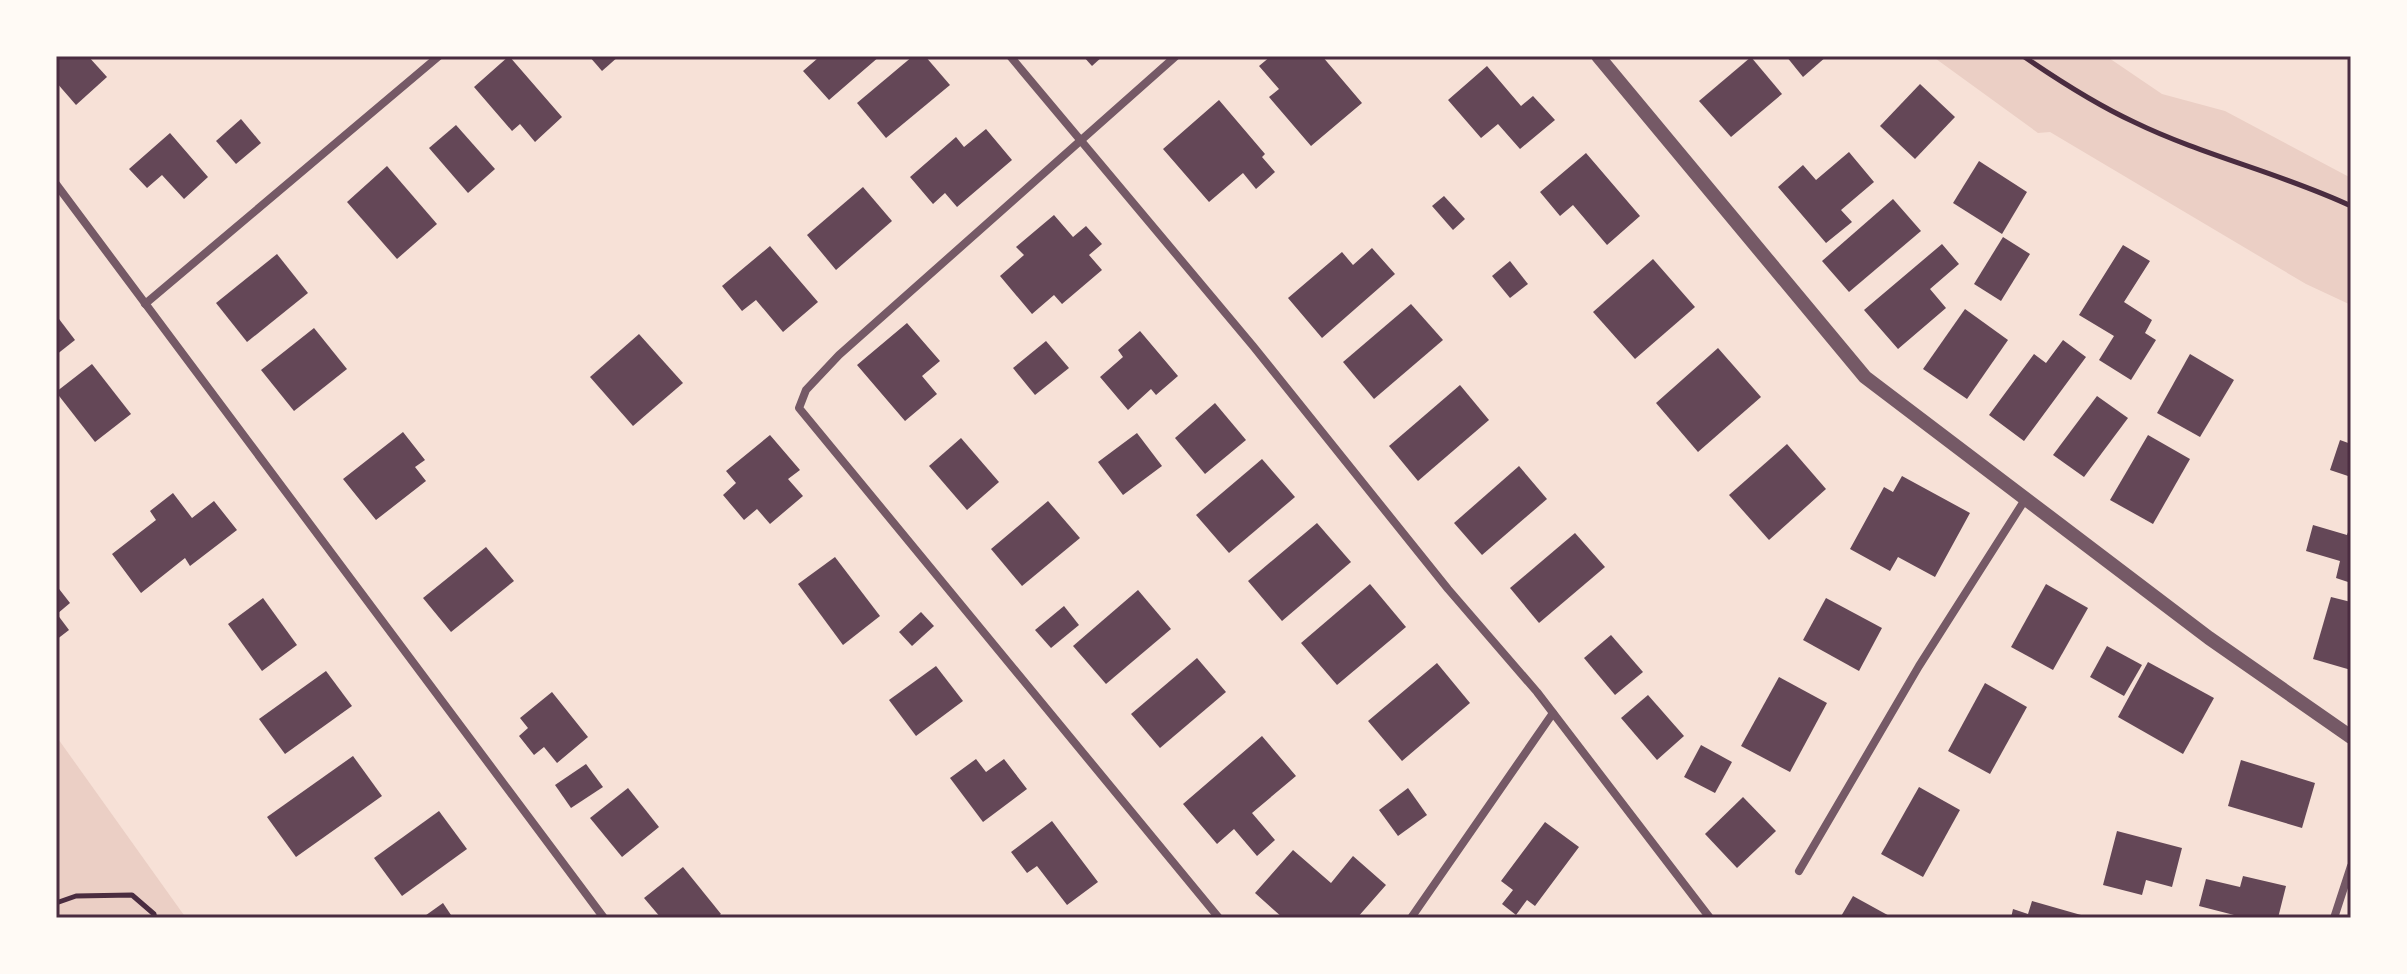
<svg xmlns="http://www.w3.org/2000/svg" width="2407" height="974" font-family="'PT Sans',sans-serif">
  <rect width="100%" height="100%" fill="#f7e1d7"/>
  <g fill="#ebcfc5">
    <path d="M1932,56H2106L2162,94L2225,111L2351,178V305L2306,284L2050,132L2038,133Z"/>
    <path d="M56,736L186,918H56Z"/>
  </g>
  <g fill="#644757">
    <path d="M56,56H88L107,77L76,105L56,82Z"/>
    <path d="M509,56L562,117L535,142L520,124L512,131L474,87Z"/>
    <path d="M589,56H619L602,71Z"/>
    <path d="M816,56H880L829,100L803,71L818,58Z"/>
    <path d="M913,56H925L950,85L886,138L857,103Z"/>
    <path d="M1083,56H1103L1092,66Z"/>
    <path d="M1271,56H1322L1362,103L1311,146L1269,97L1279,89L1259,66Z"/>
    <path d="M1786,56H1827L1803,77Z"/>
    <path d="M1751,57L1782,94L1731,137L1699,101Z"/>
    <path d="M1487,66L1521,106L1533,96L1555,120L1520,149L1498,124L1481,138L1448,100Z"/>
    <path d="M1920,84L1955,117L1915,159L1880,126Z"/>
    <path d="M1219,100L1265,154L1262,157L1275,172L1256,189L1243,173L1209,202L1163,149Z"/>
    <path d="M241,119L261,143L236,164L216,141Z"/>
    <path d="M456,125L495,169L468,193L429,148Z"/>
    <path d="M986,129L1012,160L957,207L945,193L933,204L910,177L956,137L964,147Z"/>
    <path d="M170,133L208,177L184,199L162,175L147,188L129,169Z"/>
    <path d="M1849,152L1874,182L1841,210L1852,222L1826,243L1778,187L1803,165L1816,180Z"/>
    <path d="M1586,153L1640,216L1607,245L1573,205L1560,216L1540,192Z"/>
    <path d="M1979,161L2027,192L2002,234L1953,203Z"/>
    <path d="M387,166L437,224L397,259L347,202Z"/>
    <path d="M863,187L892,221L836,270L807,235Z"/>
    <path d="M1444,196L1465,219L1453,230L1432,206Z"/>
    <path d="M1893,199L1921,231L1849,292L1822,261Z"/>
    <path d="M1054,215L1073,237L1086,226L1102,244L1089,255L1102,270L1062,304L1054,295L1032,314L1000,276L1024,255L1016,247Z"/>
    <path d="M2003,237L2030,254L2001,301L1974,284Z"/>
    <path d="M1942,244L1959,264L1930,289L1946,308L1898,349L1864,310Z"/>
    <path d="M2123,245L2150,261L2124,302L2152,320L2145,333L2156,340L2131,380L2099,360L2114,336L2079,315Z"/>
    <path d="M770,246L818,302L783,332L756,300L742,311L722,286Z"/>
    <path d="M1372,248L1395,274L1322,338L1288,298L1342,252L1353,265Z"/>
    <path d="M277,254L308,293L247,342L216,303Z"/>
    <path d="M1653,259L1695,307L1635,359L1593,312Z"/>
    <path d="M1510,261L1528,284L1510,298L1492,276Z"/>
    <path d="M1411,304L1443,340L1374,399L1343,362Z"/>
    <path d="M1965,309L2008,340L1967,399L1923,369Z"/>
    <path d="M56,315L75,340L56,355Z"/>
    <path d="M907,323L940,361L922,376L937,394L905,421L857,365Z"/>
    <path d="M314,328L347,369L294,411L261,370Z"/>
    <path d="M1140,331L1178,376L1156,395L1151,389L1128,410L1100,377L1123,357L1118,350Z"/>
    <path d="M639,334L683,383L633,426L590,377Z"/>
    <path d="M2063,340L2086,357L2024,441L1989,415L2034,354L2046,363Z"/>
    <path d="M1046,341L1069,368L1035,395L1013,368Z"/>
    <path d="M1718,348L1761,397L1698,452L1656,403Z"/>
    <path d="M2190,354L2234,380L2200,437L2157,413Z"/>
    <path d="M92,364L131,414L95,442L56,392Z"/>
    <path d="M1460,385L1489,420L1418,481L1389,446Z"/>
    <path d="M2097,396L2128,418L2084,477L2053,455Z"/>
    <path d="M1215,403L1246,440L1205,474L1175,438Z"/>
    <path d="M403,432L425,460L415,467L426,481L376,520L343,479Z"/>
    <path d="M1137,433L1162,466L1123,495L1098,462Z"/>
    <path d="M770,435L800,470L788,479L803,496L770,524L757,509L744,520L723,495L736,483L726,471Z"/>
    <path d="M2148,435L2190,459L2153,524L2110,500Z"/>
    <path d="M961,438L999,482L967,510L929,466Z"/>
    <path d="M2340,440L2351,444V477L2330,470Z"/>
    <path d="M1787,444L1826,489L1769,540L1729,495Z"/>
    <path d="M1262,459L1295,497L1229,553L1196,515Z"/>
    <path d="M1519,466L1547,499L1482,555L1454,523Z"/>
    <path d="M1902,476L1970,513L1935,577L1898,557L1890,571L1850,549L1884,487L1893,492Z"/>
    <path d="M173,493L192,518L214,501L237,530L190,566L185,558L141,593L112,554L156,520L150,511Z"/>
    <path d="M1048,501L1080,538L1022,586L991,549Z"/>
    <path d="M1317,523L1351,562L1282,621L1248,581Z"/>
    <path d="M2351,524V583L2336,578L2340,561L2306,551L2313,525L2347,535Z"/>
    <path d="M1575,533L1605,567L1539,623L1510,588Z"/>
    <path d="M486,547L514,581L451,632L423,598Z"/>
    <path d="M835,557L880,616L843,645L798,584Z"/>
    <path d="M1370,584L1406,627L1337,685L1301,643Z"/>
    <path d="M2046,584L2088,608L2053,670L2011,647Z"/>
    <path d="M56,585L70,603L57,614L69,630L56,640Z"/>
    <path d="M1138,590L1171,629L1106,684L1073,646Z"/>
    <path d="M2331,597L2351,602V670L2313,659Z"/>
    <path d="M263,598L297,645L262,671L228,624Z"/>
    <path d="M1826,598L1882,628L1859,671L1803,640Z"/>
    <path d="M1064,606L1079,625L1051,648L1035,630Z"/>
    <path d="M921,612L934,626L912,646L899,632Z"/>
    <path d="M1611,635L1643,672L1615,695L1584,658Z"/>
    <path d="M2107,646L2142,665L2124,696L2090,677Z"/>
    <path d="M1197,658L1226,692L1160,748L1131,714Z"/>
    <path d="M2148,662L2214,698L2183,754L2118,717Z"/>
    <path d="M1437,663L1470,703L1402,761L1368,721Z"/>
    <path d="M936,666L963,701L916,736L889,700Z"/>
    <path d="M326,671L352,706L285,754L259,719Z"/>
    <path d="M1779,677L1827,703L1790,772L1741,746Z"/>
    <path d="M1985,683L2027,707L1990,774L1948,751Z"/>
    <path d="M552,692L588,737L557,763L544,747L534,755L519,736L528,728L520,718Z"/>
    <path d="M1648,695L1684,736L1657,760L1621,718Z"/>
    <path d="M1262,736L1296,776L1252,813L1275,840L1257,856L1234,829L1217,844L1183,804Z"/>
    <path d="M1701,745L1732,762L1715,793L1684,777Z"/>
    <path d="M353,756L382,796L296,857L267,817Z"/>
    <path d="M976,759L986,772L1004,759L1027,789L983,822L950,778Z"/>
    <path d="M2241,760L2315,783L2302,828L2228,806Z"/>
    <path d="M586,764L603,787L571,808L555,785Z"/>
    <path d="M1919,787L1960,810L1923,877L1881,854Z"/>
    <path d="M628,788L659,827L622,857L590,818Z"/>
    <path d="M1408,788L1427,815L1398,836L1379,810Z"/>
    <path d="M1743,797L1776,831L1737,868L1705,834Z"/>
    <path d="M439,811L467,849L402,896L374,858Z"/>
    <path d="M1052,821L1098,882L1067,905L1037,866L1027,873L1011,852Z"/>
    <path d="M1545,822L1579,847L1535,906L1527,900L1516,915L1502,904L1513,890L1501,881Z"/>
    <path d="M2117,831L2182,848L2172,887L2146,880L2142,895L2103,885Z"/>
    <path d="M1293,850L1331,883L1353,856L1386,885L1357,918H1283L1255,893Z"/>
    <path d="M683,867L721,914L716,918H661L644,898Z"/>
    <path d="M2243,876L2286,886L2278,918H2233L2234,915L2199,906L2206,879L2240,887Z"/>
    <path d="M1853,896L1893,918H1840Z"/>
    <path d="M2032,901L2088,917V918H2011L2013,909L2028,914Z"/>
    <path d="M443,903L453,918H422Z"/>
  </g>
  <g fill="none" stroke-linecap="round" stroke-linejoin="round">
    <g stroke="#4a2c40" stroke-width="5">
      <path d="M2023,56C2058,80 2095,104 2134,122C2204,156 2281,173 2351,206"/>
      <path d="M56,903L76,896L132,895L154,914L155,918"/>
    </g>
    <g stroke="#755966" stroke-width="8">
      <path d="M1010,56L1253,346L1448,589L1537,692L1710,918"/>
      <path d="M1176,56L839,355L806,390L799,408L1219,918"/>
      <path d="M56,184L604,918"/>
      <path d="M145,304L439,56"/>
      <path d="M1799,871L1919,666L2026,498"/>
      <path d="M1411,918L1553,713"/>
      <path d="M2334,918L2351,866"/>
    </g>
    <path stroke="#755966" stroke-width="14" d="M1598,56L1865,377L2209,638L2351,737"/>
  </g>
  <rect width="2407" height="974" fill="none" stroke="#fffaf5" stroke-width="116"/>
  <rect x="58" y="58" width="2291" height="858" fill="none" stroke="#4a2c40" stroke-width="3"/>
</svg>
